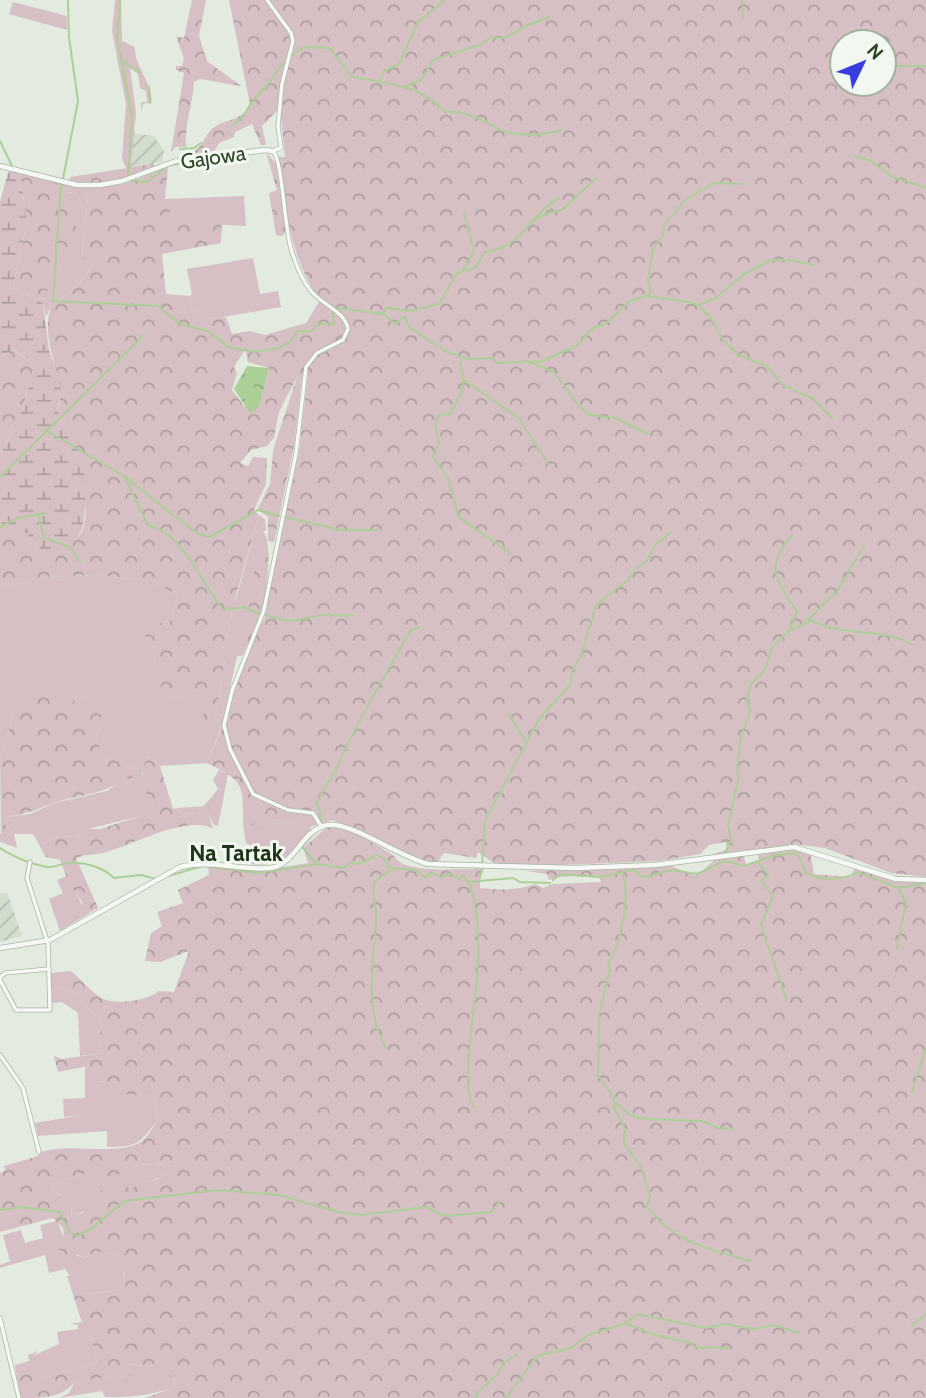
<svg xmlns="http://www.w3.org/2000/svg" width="926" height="1398" font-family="Cabin,sans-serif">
  <defs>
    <pattern id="industrial-furrows" width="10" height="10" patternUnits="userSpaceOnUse" patternTransform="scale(1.75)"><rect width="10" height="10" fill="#d2ddce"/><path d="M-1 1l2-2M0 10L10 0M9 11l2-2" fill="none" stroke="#b5bfb1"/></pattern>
    <pattern id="forest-crowns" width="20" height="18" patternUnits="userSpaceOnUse" patternTransform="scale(1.75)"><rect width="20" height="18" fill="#d6c0c3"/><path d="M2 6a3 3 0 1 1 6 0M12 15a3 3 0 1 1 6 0" fill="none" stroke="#ae9e9e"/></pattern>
    <pattern id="wetland-marsh" width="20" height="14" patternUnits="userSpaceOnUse" patternTransform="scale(1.75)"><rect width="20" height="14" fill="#d6c0c3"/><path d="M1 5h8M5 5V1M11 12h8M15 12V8" fill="none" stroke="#ae9e9e"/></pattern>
    <pattern id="water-ripples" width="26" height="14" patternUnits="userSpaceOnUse" patternTransform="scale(1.75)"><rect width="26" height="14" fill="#accf97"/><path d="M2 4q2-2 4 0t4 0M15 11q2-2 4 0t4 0" fill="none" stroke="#8caa7b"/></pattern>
  </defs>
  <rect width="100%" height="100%" fill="#e3ebe0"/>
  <g fill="url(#industrial-furrows)">
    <path d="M134,133L154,136L164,151L162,162L131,168Z"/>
    <path d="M7,892L22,936L0,942V894Z"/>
  </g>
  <g fill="#d6c0c3">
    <path d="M115,0H121L122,41L135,47C134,66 151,80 152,102L143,104L141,113V102H147L146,91L140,88L138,74L130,68L136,113L131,168H126L122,158L126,104L112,31Z"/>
    <path d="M13,2L67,16V30L9,14Z"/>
    <path d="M68,192L88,196L82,258L92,265C83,283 70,294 52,303L46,317L43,303L36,299L47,298L32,287V274L44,278Z"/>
    <path d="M244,196L246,226L168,222L165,199Z"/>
    <path d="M253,258L260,294L278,291L281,307L212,319L192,309L189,296L192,294L187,269Z"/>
    <path d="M259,515L265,519L266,531H263L247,646L242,656H237L222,726L207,763L160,766L148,757L142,774L153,808L157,811L153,813L88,829L84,835L53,838L44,844L42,850L33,834H14L17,848L0,842V834L13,833L5,825V817L30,814L54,803L107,791L136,769L102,755L96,736L100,727L13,716L3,750H0V585L33,583L44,577L95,575L150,581L178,595L170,621L140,630L159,653L163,692L171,700L199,690L212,731L225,661V654L219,651C229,635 237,615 227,598L236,599Z"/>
    <path d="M219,770L228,774L218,826L214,825L209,814L180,813L179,808L204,806L218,789L213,780Z"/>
    <path d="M292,823L306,828L311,827L310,831C287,856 287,867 250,864L252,846L246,843L243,825Z"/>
    <path d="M67,876L86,912L98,908L60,931L49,899L63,893L57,880Z"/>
    <path d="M57,987L81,997C90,1019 109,1012 98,1041L104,1053L80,1056L78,1013L62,1002L51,1003Z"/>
    <path d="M85,1067L97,1070V1081L119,1083L125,1093L154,1096L158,1120C139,1143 139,1147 107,1147V1131L38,1136L35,1123L82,1115L64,1117L63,1099L85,1098Z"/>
    <path d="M166,1163L171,1167V1171C149,1185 123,1191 99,1202C88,1207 82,1214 71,1217L72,1207L63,1195L53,1191L52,1184L85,1174H120L130,1166Z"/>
    <path d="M57,1221L71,1254L85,1258C97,1248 110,1251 123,1259L124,1290L84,1294L65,1269L49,1273L45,1255L0,1268V1265L10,1261L3,1235L21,1230L25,1243L43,1238L40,1225Z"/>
    <path d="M81,1322L90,1334L97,1363L43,1378L33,1365V1356L59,1344L57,1332L78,1329V1325L70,1324Z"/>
    <path d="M159,1362L174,1380L175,1387C152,1395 130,1398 105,1397L102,1391L59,1398L69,1393L75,1381L135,1375V1371L127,1370V1364L148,1366Z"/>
  </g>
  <g fill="url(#forest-crowns)" fill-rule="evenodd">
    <path d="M192,0H206L199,36L207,61L241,86L200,79L194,82C193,104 184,125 186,147H176L171,152L184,73L176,70V66H182L184,59L176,36L184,38Z"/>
    <path d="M229,0H926V877L891,873L825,848L793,844L708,856L728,849L725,842L709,845L700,854L660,861L560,865L495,864L478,852L476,858L444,853L437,863L423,860L332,820L307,828L292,823L243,825C243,784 245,782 207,763L224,723L229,697L247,652L264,619L299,452L308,374L302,376L294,446L274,542L268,541V517L258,510L259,506L270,484L273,450L297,377L279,412L274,438L267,446L251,450L240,463L248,466L253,457L267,458L266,484L254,510L259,515L235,599H228C237,615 228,635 220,650L225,654V661L212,732L205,726L199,690L171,700L162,692L159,653L139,629L170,621L178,595L150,581L95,575L44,577L33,583L0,585V533H26L38,545C47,544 63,546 71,542C105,527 70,441 64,418L58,412C67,375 37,341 52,303C70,294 83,284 92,265L82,258L88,196L69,192L78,211L73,247L49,265L45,278L32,275V287L47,289V298L36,299L13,287L27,222L20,173L89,188L124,184L168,167L165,199L171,206L168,222H222L221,243L162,254L166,294L189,296L192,309L212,319L226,317L232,334L249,331L265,335L306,323L320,300C288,255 287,210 279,157H285L280,108L262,126L266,145H261L252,124L235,132L234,137L219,143L212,155L192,159L191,154C203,147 204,136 213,128C226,118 242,122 250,104ZM842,42H884V84H842ZM245,350L248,362L269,368L259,407H245L232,390L237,373L234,367Z"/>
    <path d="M266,152L276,164L286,231L282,236L276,235L269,193L277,190Z"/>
    <path d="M153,164L154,166C129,176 97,191 70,181V177Z"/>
    <path d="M12,349L35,364L23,408L0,457V364Z"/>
    <path d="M263,531C276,546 264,631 245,647L252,581Z"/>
    <path d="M37,692L102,708L100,727L96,736L102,755L136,769L131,781L126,777C104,796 79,794 53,803C36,810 24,815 5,817V825L14,834L1,835L0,750H3L13,716Z"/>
    <path d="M149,757L160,766L173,809L179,808L180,813L209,814L213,829C188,814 131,846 103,853C93,855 86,854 76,858L98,908L85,912L81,908L83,903L69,883L60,860L46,857L42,850L44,844L53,838L84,835L87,829H100L156,811C146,801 136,768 149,757Z"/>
    <path d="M327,827C347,827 374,842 391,854C396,857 398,862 403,864C429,873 457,868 484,869L480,876V888C500,890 515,891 535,884L543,888L552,884L601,882L599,877C580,878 567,873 549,880L547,874L526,871L669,865L696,876L716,859L743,855L747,866L759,861L758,853L783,849L810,851L814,874L851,877L855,866L891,878L926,881V1398H145L175,1387L174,1380L163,1371L159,1362L148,1366L128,1364L127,1370L135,1371L136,1375L75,1381C64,1398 42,1398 20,1398L15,1365L29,1361L28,1355L38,1351L33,1356V1364L40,1368L43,1378L97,1363L90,1334L83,1326L67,1276H72L84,1294L123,1290L124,1273L118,1265L123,1259C110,1251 97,1248 85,1258L78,1255L69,1256L58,1249L64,1240L63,1228L53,1218L0,1232V1173L5,1170L4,1166L38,1156L41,1152C71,1142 113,1157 141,1142C147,1138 153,1127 158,1120L154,1096L125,1094L119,1083L97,1081V1070L84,1067L58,1072L54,1056L62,1059L104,1053L98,1041C109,1012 90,1019 81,997L57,987V998H51V973L71,971C81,979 89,990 100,997C112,1006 148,1001 159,991L174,992L189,951L160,962L145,961L151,933L162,926L157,912L183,903L178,890L209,875L208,865L261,871L308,863L303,848ZM165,1163L171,1167V1171L156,1180L129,1189L123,1182L92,1195L83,1213L71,1216L72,1207L80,1193L62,1195L53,1191L52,1184L85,1174L88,1180L120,1174L131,1166Z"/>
  </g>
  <path fill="url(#wetland-marsh)" d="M13,171L20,173L27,222L13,287L43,303L49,350L61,383L58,412L64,418L73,446L82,450C83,470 90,518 79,535C72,546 56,548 44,552L26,533H0V457L23,408L35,364L13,349L0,364V202L8,172Z"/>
  <path fill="url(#water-ripples)" d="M247,366L269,368L259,407L250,413L234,389Z"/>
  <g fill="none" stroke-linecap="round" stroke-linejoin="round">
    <g stroke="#accf97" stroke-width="2">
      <path d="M120,0C121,14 117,24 117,37L132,117L128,176"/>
      <path d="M742,0L743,19"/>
      <path d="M290,57L304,47L330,48L351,76C388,86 415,81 445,112C463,110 480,119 496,128C515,138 542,135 562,130"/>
      <path d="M122,61L141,73"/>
      <path d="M887,66H926"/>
      <path d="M381,79L383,72L399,64L418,22L445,0"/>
      <path d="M406,86L421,80L433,60L479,45L492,37C509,41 514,31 528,25C535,22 542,20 549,17"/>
      <path d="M149,87L150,103"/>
      <path d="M233,124C247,117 247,105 257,96C269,85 274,75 283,63"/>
      <path d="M0,141L12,166"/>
      <path d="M180,149L194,148L201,143"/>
      <path d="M855,156L871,161L893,177L926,188"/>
      <path d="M171,165L198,161"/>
      <path d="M63,179L78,101L69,37L68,0"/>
      <path d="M129,180L147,182L166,167"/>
      <path d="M61,183L53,301L158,306L180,324L207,331L229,347L255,352L279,348L290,342L297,331H311L318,324H334L333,311"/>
      <path d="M535,220L547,213L562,210L596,178"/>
      <path d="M463,270L474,251L464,213"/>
      <path d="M648,295L651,292L648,280L653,249L663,235L664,226L684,201L713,183L742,184"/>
      <path d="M698,305L716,298L743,275L771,260H790L814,265"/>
      <path d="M337,308L383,314L395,324L405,316L409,327L445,351L468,359L492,358L497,363L542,361L576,346L593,328L607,323L628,302L645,296L689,302L698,305L712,320L723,340L738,355L767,366L781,384L813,399L832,418"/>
      <path d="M383,314L386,308L411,311L439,304L457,273L475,268L485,252C525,247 528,215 559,198"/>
      <path d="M527,361L554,372L578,405L590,415L615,418L648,434"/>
      <path d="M460,362C468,388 461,393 450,414L439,415L435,426L439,443L433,457L448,478L459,517L511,554"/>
      <path d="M465,381L519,418L548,464"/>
      <path d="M45,430L124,476L196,533L209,537L258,510L279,516"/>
      <path d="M0,477L144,335"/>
      <path d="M125,478L148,525C185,534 200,583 224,610L244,607L260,614"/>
      <path d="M38,514L44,538L70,547L80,562"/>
      <path d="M285,517L340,530H377"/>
      <path d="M0,527L18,518L46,513"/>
      <path d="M266,615C294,625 296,619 323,615C332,613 341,617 352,615"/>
      <path d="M808,620L837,591L864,546"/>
      <path d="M790,629L797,612C777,579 763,569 792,535"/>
      <path d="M509,714L526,742"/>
      <path d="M320,811L317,803C322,789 332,779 338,765C358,719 386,675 410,631L419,627"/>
      <path d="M320,814L321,822"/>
      <path d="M314,833L302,847L316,863"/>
      <path d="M0,848C14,857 31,864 47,867C55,868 61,863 69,863C85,862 103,867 114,878L141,875L156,879"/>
      <path d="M725,853L731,840L728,825L739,776L737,770L740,741L750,711L747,697L751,684L764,671L773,646L789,631L811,620C840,637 885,628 911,644"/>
      <path d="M758,862L768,875L761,881L773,896L761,925L787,1001"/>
      <path d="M482,864L485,821L539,719L571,684L572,671L581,656L596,605L628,580L636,568L647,561L656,544L671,532"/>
      <path d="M212,867L258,873L317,864L343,868L352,862L359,864L377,855L386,860L388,868L415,870L426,878L431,872L440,877L450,874L459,879L463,875L468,882L513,878L520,882L550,883"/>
      <path d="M622,872C631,896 622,941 608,963L610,969L599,1015L598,1075L614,1098V1108L625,1128L624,1143L641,1167L650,1196L647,1207C675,1243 708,1249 750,1261"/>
      <path d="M168,876L203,866"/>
      <path d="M480,878L482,869"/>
      <path d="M553,880L560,874L600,877L633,870L643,877L672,870L697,874L725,861L744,866L775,855L797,853L806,873C821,881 843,881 857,872L898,888L926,883"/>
      <path d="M469,883C479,907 479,941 478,968C477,995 459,1090 474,1107"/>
      <path d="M897,949L906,902L898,888"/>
      <path d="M386,1048C363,1008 374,962 376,919C377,908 370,890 376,881C379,877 386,873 390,871"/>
      <path d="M912,1092L926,1047"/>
      <path d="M614,1102L630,1115L645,1119L702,1121L718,1128L732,1129"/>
      <path d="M0,1210L21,1207L59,1212L70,1232L77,1236L91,1229L124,1201L217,1190L279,1195L341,1213L361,1215L426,1207L444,1216L491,1212L499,1202"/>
      <path d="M625,1323L654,1335L691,1343L694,1347L729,1348"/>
      <path d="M912,1326L926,1314"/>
      <path d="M476,1398L477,1393L498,1374L502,1364L518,1354"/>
      <path d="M506,1398L537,1356L571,1348L589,1335L625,1323L638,1314L705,1328L726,1324L753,1329L774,1325L798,1333"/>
    </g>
    <defs>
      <g id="minor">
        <path d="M267,0L291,33L293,41L282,84L278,126L281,148L273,151C283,161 284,230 292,252C297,266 301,279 311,291C322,305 345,311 348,329L343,340L317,353L306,367L296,453L264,610L232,691L224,725L230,749L253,794L288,810L313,813L321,826"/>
        <path d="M0,978L5,973L49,969"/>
        <path d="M0,980L16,1010H50L48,944L27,878L30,862"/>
        <path d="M0,1055L23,1088L39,1152"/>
        <path d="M0,1318L19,1398"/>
      </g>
      <g id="tertiary">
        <path d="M0,166L77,185H100L122,181L176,161L265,150L273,151"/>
        <path d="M0,948L50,940L180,867C211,859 239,871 270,868C289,866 298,845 310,834C317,828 325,824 334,825C356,826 401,857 428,864L576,868L655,865L794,847L896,879L926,880"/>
      </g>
    </defs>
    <use href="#minor" stroke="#a9b6a5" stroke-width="5"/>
    <use href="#tertiary" stroke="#a9b6a5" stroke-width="6"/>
    <use href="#minor" stroke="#f5f8f3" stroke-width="3.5"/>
    <use href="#tertiary" stroke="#f5f8f3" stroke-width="4.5"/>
  </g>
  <g text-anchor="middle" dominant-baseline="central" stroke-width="6" stroke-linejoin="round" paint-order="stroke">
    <g font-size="21" fill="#2e4427" stroke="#f2f8f0">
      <text transform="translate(213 157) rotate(-8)">Gajowa</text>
    </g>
    <g font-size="23" font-weight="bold" fill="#1f3519" stroke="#f2f8f0">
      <text x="236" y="853">Na Tartak</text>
    </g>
  </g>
  <g transform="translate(863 63) rotate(47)"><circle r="33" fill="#f2f8f0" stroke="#a4b0a0" stroke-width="2"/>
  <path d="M0-5L12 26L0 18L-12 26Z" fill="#383edd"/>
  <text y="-10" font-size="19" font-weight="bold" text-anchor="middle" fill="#2e4427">N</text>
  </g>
</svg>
